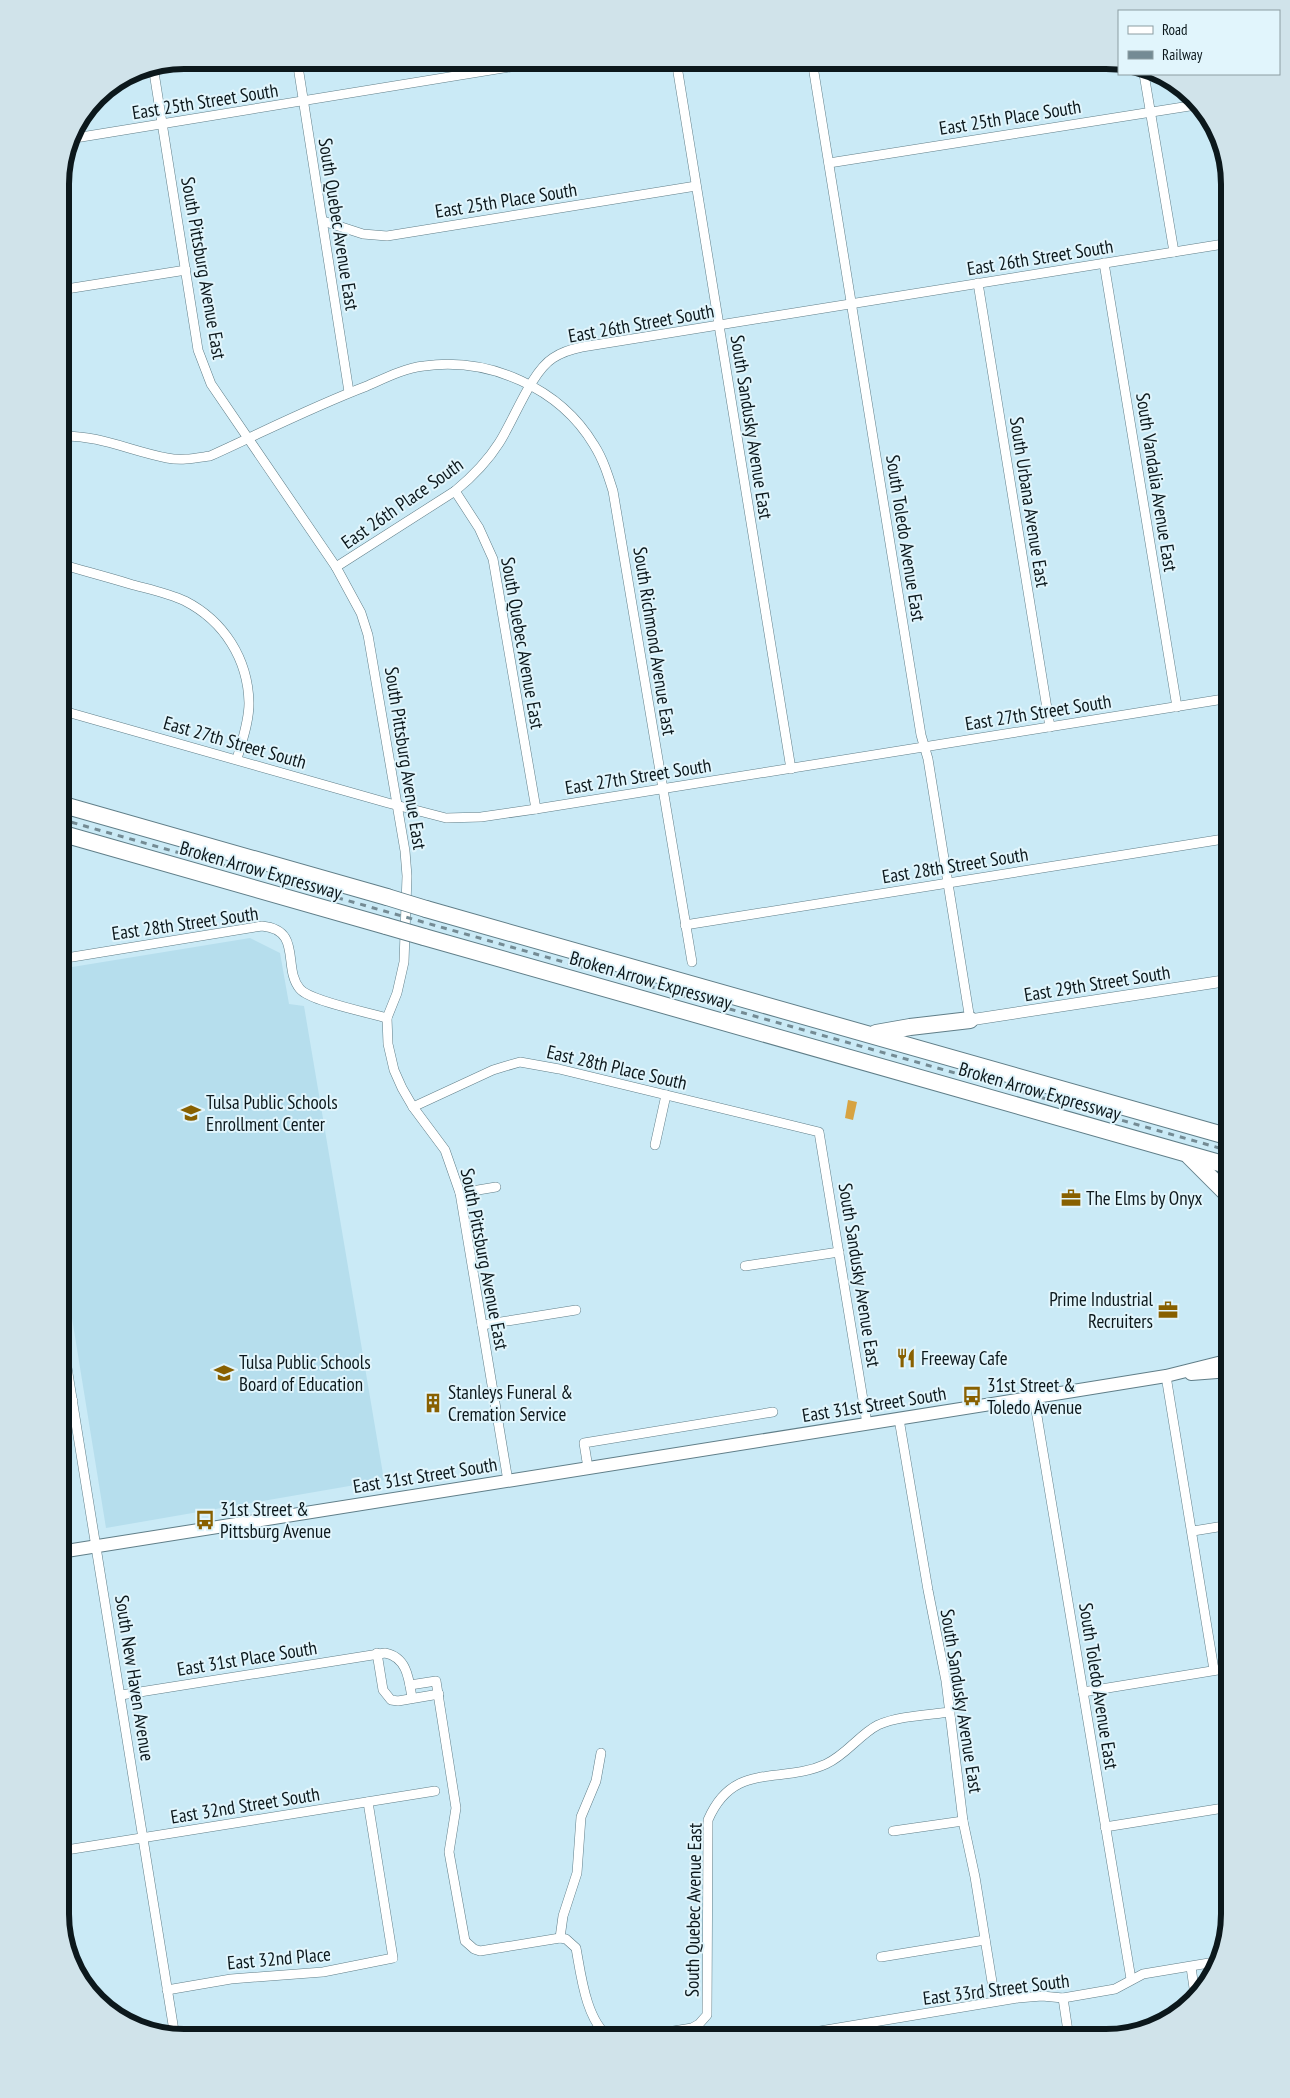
<svg xmlns="http://www.w3.org/2000/svg" width="1290" height="2098" font-family="'PT Sans Narrow',sans-serif">
  <rect width="100%" height="100%" fill="#caeaf6"/>
  <path fill="#b6deed" d="M250,938L280,953L289,1004L304,1006L384,1480L106,1528L60,1244V969Z"/>
  <path fill="#d7a342" d="M848,1100L857,1102L853,1120L845,1118Z"/>
  <g fill="none" stroke-linecap="round" stroke-linejoin="round">
    <defs>
      <g id="minor">
        <path d="M297,60L349,392"/>
        <path d="M676,60L791,769"/>
        <path d="M812,60L921,735L928,759L970,1020"/>
        <path d="M153,66L196,337L198,350L211,384L336,567L361,613L368,635L405,851L407,876L404,962L397,993L387,1018L388,1044L394,1070L402,1088L413,1107L445,1150L460,1193L508,1481"/>
        <path d="M1144,74L1174,252"/>
        <path d="M69,139L553,60"/>
        <path d="M829,163L1196,105"/>
        <path d="M323,221L363,234L387,236L696,186"/>
        <path d="M1104,263L1177,707"/>
        <path d="M978,283L1050,727"/>
        <path d="M60,290L186,270"/>
        <path d="M60,436C100,435 130,451 167,458C182,461 196,458 210,456C263,432 314,406 367,386C385,378 405,368 424,366C490,357 560,388 594,445C603,459 608,475 613,491L692,962"/>
        <path d="M455,491L479,528L493,559L536,809"/>
        <path d="M60,564C84,571 107,577 130,584C148,589 168,593 185,601C224,621 248,659 249,703C249,722 242,741 237,759"/>
        <path d="M336,567L455,491C472,477 487,462 499,443C514,420 531,372 553,358C562,352 572,349 582,347L1230,243"/>
        <path d="M60,710L388,803L446,818L481,817L536,809L1230,698"/>
        <path d="M685,925L1230,838"/>
        <path d="M60,959L262,926C303,930 282,968 300,989C310,1001 370,1013 387,1018"/>
        <path d="M413,1107L493,1070L506,1066L520,1062L559,1069L819,1132L867,1424"/>
        <path d="M655,1145L666,1095"/>
        <path d="M460,1193L496,1187"/>
        <path d="M745,1266L839,1252"/>
        <path d="M60,1324L175,2037"/>
        <path d="M482,1325L576,1310"/>
        <path d="M1166,1376L1214,1670"/>
        <path d="M1034,1398L1131,1979"/>
        <path d="M60,1403L73,1401"/>
        <path d="M899,1419L928,1590L946,1681L963,1821L975,1877L993,1988"/>
        <path d="M588,1468L584,1443L773,1412"/>
        <path d="M1193,1531L1230,1525"/>
        <path d="M377,1653L383,1690L391,1700L398,1701L439,1694"/>
        <path d="M410,1685L436,1681L456,1808L449,1852L465,1941L474,1949L480,1951L560,1938L566,1939L576,1948C581,1975 586,2021 610,2038"/>
        <path d="M1083,1692L1230,1668"/>
        <path d="M121,1695L385,1653C407,1657 409,1679 412,1698"/>
        <path d="M1105,1827L1230,1807"/>
        <path d="M893,1831L963,1821"/>
        <path d="M60,1851L435,1791"/>
        <path d="M560,1938L563,1916L577,1873L581,1817L596,1781L601,1753"/>
        <path d="M881,1957L985,1940"/>
        <path d="M1191,1967L1195,1995"/>
        <path d="M167,1990L231,1979L323,1972L393,1958L368,1802"/>
        <path d="M1063,1998L1069,2038"/>
        <path d="M630,2038L692,2028L699,2024L707,2015L708,1820C734,1760 780,1785 826,1764C846,1755 860,1734 878,1725C898,1716 928,1715 950,1712"/>
        <path d="M778,2038L1018,1998L1042,1996L1063,1998L1115,1989L1143,1974L1215,1962"/>
      </g>
      <path id="tertiary" d="M970,1020L1230,980"/>
      <g id="secondary">
        <path d="M1191,1374L1230,1371"/>
        <path d="M60,1552L1067,1392L1166,1376L1230,1360"/>
      </g>
      <g id="motorway">
        <path d="M60,804L387,897"/>
        <path d="M60,833L386,926"/>
        <path d="M426,909L1230,1137"/>
        <path d="M424,937L1230,1166"/>
        <path d="M876,1033L910,1027L970,1020"/>
        <path d="M1189,1156L1230,1197"/>
      </g>
    </defs>
    <use href="#minor" stroke="#607e88" stroke-width="10"/>
    <use href="#tertiary" stroke="#607e88" stroke-width="12"/>
    <use href="#secondary" stroke="#607e88" stroke-width="14"/>
    <use href="#motorway" stroke="#607e88" stroke-width="18"/>
    <use href="#minor" stroke="#fff" stroke-width="9"/>
    <use href="#tertiary" stroke="#fff" stroke-width="11"/>
    <use href="#secondary" stroke="#fff" stroke-width="12"/>
    <use href="#motorway" stroke="#fff" stroke-width="16"/>
    <path stroke="#748b94" stroke-width="3" stroke-dasharray="6 6" stroke-linecap="butt" d="M60,819L1230,1151"/>
    <defs>
      <g id="motorway-bridge">
        <path d="M387,897L426,909"/>
        <path d="M386,926L424,937"/>
      </g>
    </defs>
    <use href="#motorway-bridge" stroke="#607e88" stroke-width="18" stroke-linecap="butt"/>
    <use href="#motorway-bridge" stroke="#fff" stroke-width="16"/>
  </g>
  <defs>
    <symbol id="school-bare" viewBox="-9 -9 18 18"><path d="M0-5L7-2L0 1L-7-2ZM-4 1L0 2.5L4 1V4Q0 6-4 4Z" fill="#886000" stroke="#e1f5fc" stroke-width="2.5" paint-order="stroke"/></symbol>
    <symbol id="office-bare" viewBox="-9 -9 18 18"><path d="M-6-3h4V-5.5h4V-3h4V5H-6ZM-1-4.5V-3h2v-1.5ZM-6 0V1H6V0Z" fill="#886000" stroke="#e1f5fc" stroke-width="2.5" paint-order="stroke"/></symbol>
    <symbol id="restaurant-bare" viewBox="-9 -9 18 18"><path d="M-5-6h1v4h1v-4h1v4h1v-4h1v5L-1.5 .5V6h-2V.5L-5-1ZM5-6V6H3V1.5H1.5Q1.5-4 5-6Z" fill="#886000" stroke="#e1f5fc" stroke-width="2.5" paint-order="stroke"/></symbol>
    <symbol id="bus-bare" viewBox="-9 -9 18 18"><path d="M-5-6H5V4H4V6H2V4H-2V6H-4V4H-5ZM-3.5-4V0h7V-4ZM-3.5 1.2v1.5H-2V1.2ZM2 1.2v1.5H3.5V1.2Z" fill="#886000" stroke="#e1f5fc" stroke-width="2.5" paint-order="stroke"/></symbol>
    <symbol id="building-bare" viewBox="-9 -9 18 18"><path d="M-4-6H4V6H1V3H-1V6H-4ZM-2.5-4.3h1.7v1.8h-1.7ZM.8-4.3h1.7v1.8H.8ZM-2.5-1h1.7V.8h-1.7ZM.8-1h1.7V.8H.8Z" fill="#886000" stroke="#e1f5fc" stroke-width="2.5" paint-order="stroke"/></symbol>
  </defs>
  <g fill-rule="evenodd">
    <use href="#school-bare" x="177" y="1099" width="28" height="28"/>
    <use href="#office-bare" x="1057" y="1184" width="28" height="28"/>
    <use href="#office-bare" x="1154" y="1296" width="28" height="28"/>
    <use href="#restaurant-bare" x="892" y="1344" width="28" height="28"/>
    <use href="#school-bare" x="210" y="1359" width="28" height="28"/>
    <use href="#bus-bare" x="958" y="1382" width="28" height="28"/>
    <use href="#building-bare" x="419" y="1389" width="28" height="28"/>
    <use href="#bus-bare" x="191" y="1506" width="28" height="28"/>
  </g>
  <g text-anchor="middle" dominant-baseline="central" stroke-width="4" stroke-linejoin="round" paint-order="stroke">
    <g font-size="19" fill="#0c181c" stroke="#e1f5fc">
      <text transform="translate(205 101) rotate(-9)">East 25th Street South</text>
      <text transform="translate(1010 117) rotate(-9)">East 25th Place South</text>
      <text transform="translate(506 200) rotate(-9)">East 25th Place South</text>
      <text transform="translate(339 224) rotate(81)">South Quebec Avenue East</text>
      <text transform="translate(1040 257) rotate(-9)">East 26th Street South</text>
      <text transform="translate(204 268) rotate(80)">South Pittsburg Avenue East</text>
      <text transform="translate(641 323) rotate(-10)">East 26th Street South</text>
      <text transform="translate(752 427) rotate(81)">South Sandusky Avenue East</text>
      <text transform="translate(1157 482) rotate(81)">South Vandalia Avenue East</text>
      <text transform="translate(1030 502) rotate(81)">South Urbana Avenue East</text>
      <text transform="translate(402 503) rotate(-35)">East 26th Place South</text>
      <text transform="translate(906 538) rotate(81)">South Toledo Avenue East</text>
      <text transform="translate(655 641) rotate(81)">South Richmond Avenue East</text>
      <text transform="translate(523 643) rotate(80)">South Quebec Avenue East</text>
      <text transform="translate(1038 712) rotate(-9)">East 27th Street South</text>
      <text transform="translate(235 742) rotate(16)">East 27th Street South</text>
      <text transform="translate(406 758) rotate(81)">South Pittsburg Avenue East</text>
      <text transform="translate(638 776) rotate(-9)">East 27th Street South</text>
      <text transform="translate(955 865) rotate(-9)">East 28th Street South</text>
      <text transform="translate(261 870) rotate(16)">Broken Arrow Expressway</text>
      <text transform="translate(185 923) rotate(-8)">East 28th Street South</text>
      <text transform="translate(651 980) rotate(16)">Broken Arrow Expressway</text>
      <text transform="translate(1097 983) rotate(-9)">East 29th Street South</text>
      <text transform="translate(617 1067) rotate(13)">East 28th Place South</text>
      <text transform="translate(1040 1091) rotate(16)">Broken Arrow Expressway</text>
      <text transform="translate(485 1259) rotate(79)">South Pittsburg Avenue East</text>
      <text transform="translate(860 1275) rotate(81)">South Sandusky Avenue East</text>
      <text transform="translate(874 1404) rotate(-9)">East 31st Street South</text>
      <text transform="translate(425 1475) rotate(-9)">East 31st Street South</text>
      <text transform="translate(247 1658) rotate(-9)">East 31st Place South</text>
      <text transform="translate(135 1678) rotate(81)">South New Haven Avenue</text>
      <text transform="translate(1099 1686) rotate(81)">South Toledo Avenue East</text>
      <text transform="translate(962 1701) rotate(81)">South Sandusky Avenue East</text>
      <text transform="translate(245 1805) rotate(-9)">East 32nd Street South</text>
      <text transform="translate(693 1910) rotate(-89)">South Quebec Avenue East</text>
      <text transform="translate(279 1958) rotate(-5)">East 32nd Place</text>
      <text transform="translate(996 1989) rotate(-7)">East 33rd Street South</text>
    </g>
    <g font-size="19" fill="#0c181c" stroke="#e1f5fc" text-anchor="start">
      <text x="206" y="1102">Tulsa Public Schools<tspan x="206" dy="22">Enrollment Center</tspan></text>
      <text x="1086" y="1198">The Elms by Onyx</text>
      <text x="1153" y="1299" text-anchor="end">Prime Industrial<tspan x="1153" dy="22">Recruiters</tspan></text>
      <text x="921" y="1358">Freeway Cafe</text>
      <text x="239" y="1362">Tulsa Public Schools<tspan x="239" dy="22">Board of Education</tspan></text>
      <text x="987" y="1385">31st Street &amp;<tspan x="987" dy="22">Toledo Avenue</tspan></text>
      <text x="448" y="1392">Stanleys Funeral &amp;<tspan x="448" dy="22">Cremation Service</tspan></text>
      <text x="220" y="1509">31st Street &amp;<tspan x="220" dy="22">Pittsburg Avenue</tspan></text>
    </g>
  </g>
  <path d="M0 0H1290V2098H0ZM184 69H1106A115 115 0 0 1 1221 184V1914A115 115 0 0 1 1106 2029H184A115 115 0 0 1 69 1914V184A115 115 0 0 1 184 69Z" fill="#d0e3ea" fill-rule="evenodd"/>
  <path fill="none" stroke="#0c181c" stroke-width="6" d="M184 69H1106A115 115 0 0 1 1221 184V1914A115 115 0 0 1 1106 2029H184A115 115 0 0 1 69 1914V184A115 115 0 0 1 184 69Z"/>
  <rect x="1118" y="10" width="162" height="65" fill="#e1f5fc" stroke="#8c9da2"/>
  <rect x="1128" y="26" width="25" height="8" fill="#ffffff" stroke="#8c9da2"/>
  <text x="1162" y="35" font-size="15" fill="#0c181c">Road</text>
  <rect x="1128" y="51" width="25" height="8" fill="#748b94" stroke="#8c9da2"/>
  <text x="1162" y="60" font-size="15" fill="#0c181c">Railway</text>
</svg>
